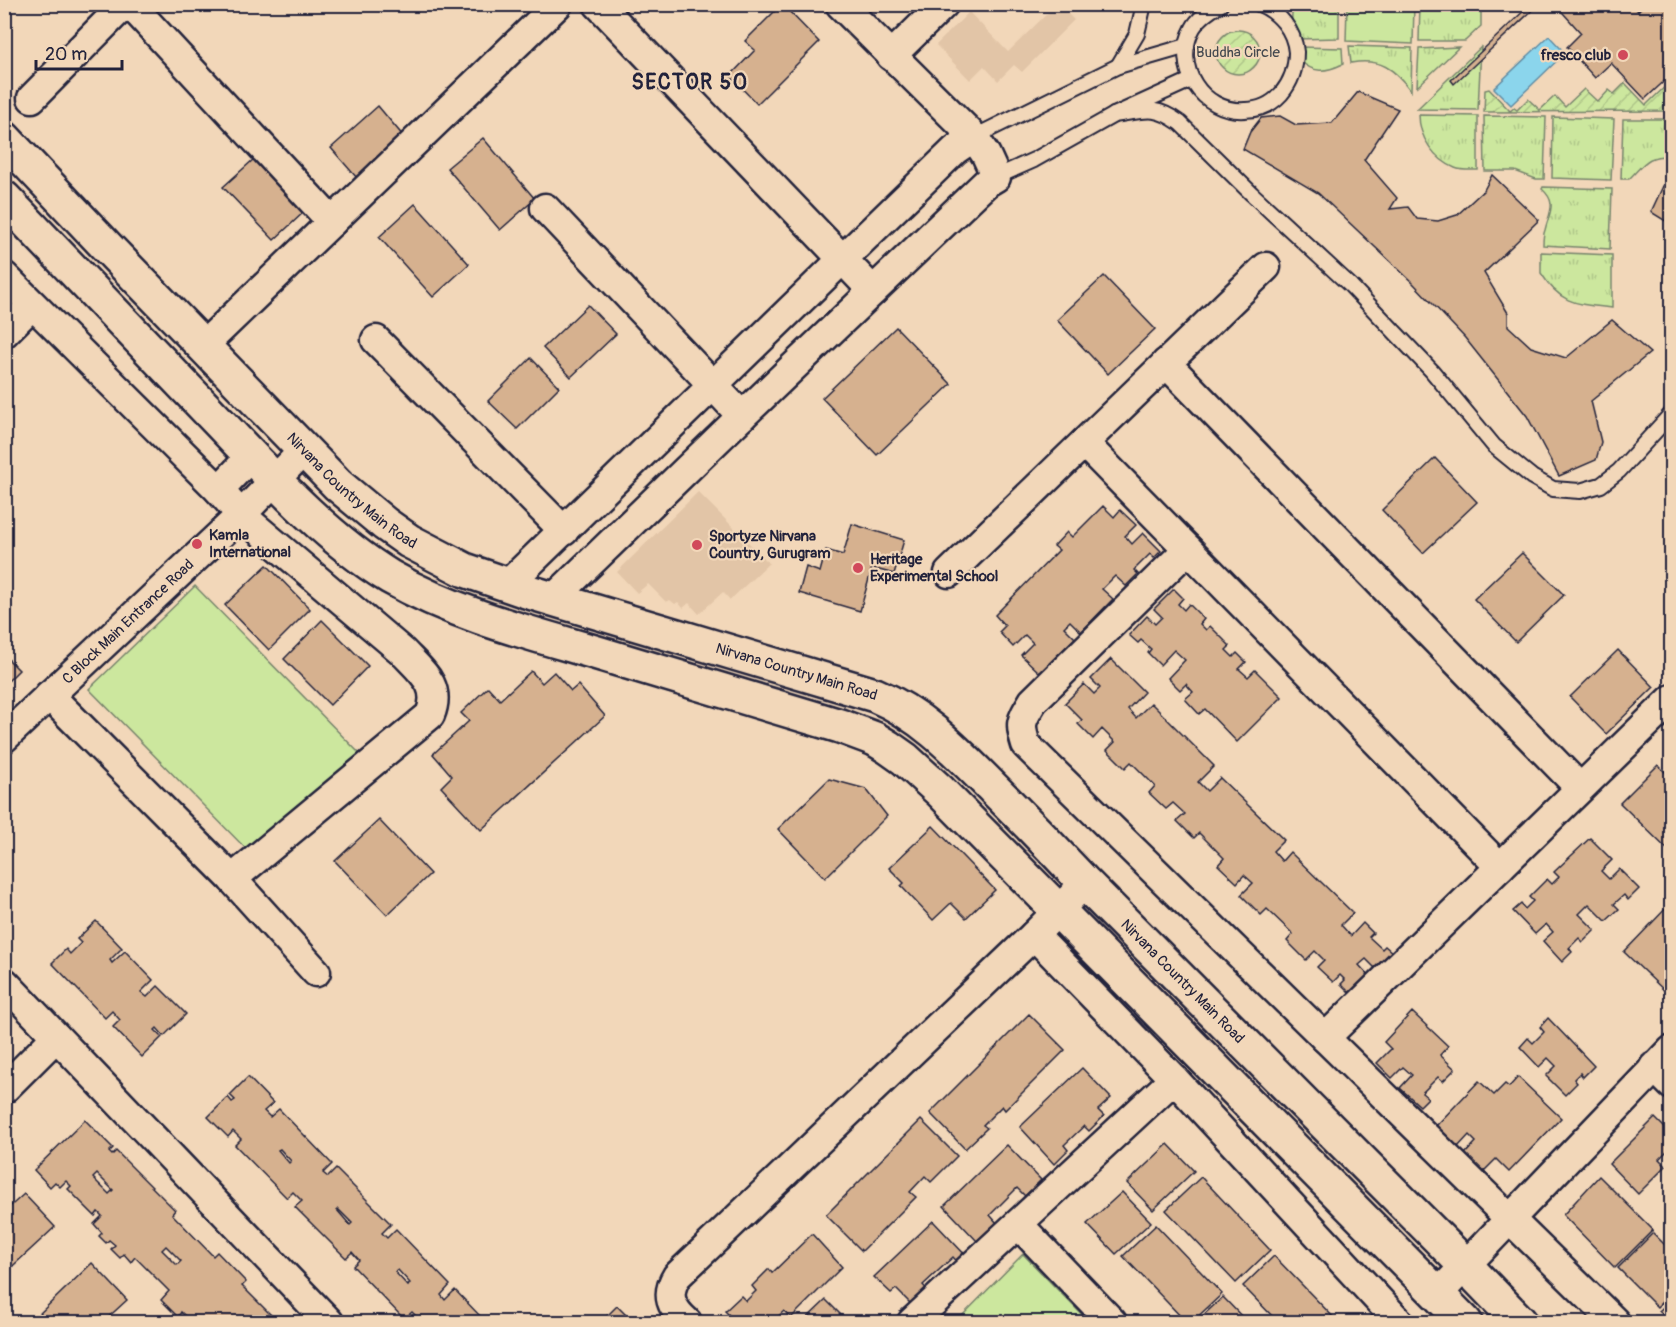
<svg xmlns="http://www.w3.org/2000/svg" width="1676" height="1327" font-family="Pangolin,sans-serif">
  <defs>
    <pattern id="grass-tufts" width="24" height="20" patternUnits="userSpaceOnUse" patternTransform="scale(1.5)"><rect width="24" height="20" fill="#cce79e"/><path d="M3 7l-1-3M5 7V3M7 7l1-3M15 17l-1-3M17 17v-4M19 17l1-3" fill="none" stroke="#afc689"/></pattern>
    <pattern id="garden-furrows" width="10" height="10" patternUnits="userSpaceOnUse" patternTransform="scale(1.5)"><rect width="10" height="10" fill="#cce79e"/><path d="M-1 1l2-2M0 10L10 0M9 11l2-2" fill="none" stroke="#afc689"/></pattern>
  </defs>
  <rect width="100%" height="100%" fill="#f2d7b9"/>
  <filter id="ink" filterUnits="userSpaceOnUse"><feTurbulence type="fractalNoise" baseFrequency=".0167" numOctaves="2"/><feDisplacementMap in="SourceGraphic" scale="12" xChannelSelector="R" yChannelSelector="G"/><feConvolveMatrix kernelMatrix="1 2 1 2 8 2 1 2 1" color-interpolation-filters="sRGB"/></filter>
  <g filter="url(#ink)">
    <g fill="#e2c5a7">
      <path d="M1057,4L1059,5L1074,20L1022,72L1014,65L998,81L984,66L970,80L936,45L969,12L1008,52Z"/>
      <path d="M698,492L769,563L730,600L723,592L699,614L689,603L683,608L678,602L675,604L670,600L666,602L648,584L637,593L617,572Z"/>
    </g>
    <g fill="url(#grass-tufts)" stroke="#77846c" stroke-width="1.5">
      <path d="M1293,5H1338L1339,9V38L1297,39C1291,27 1291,18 1293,5Z"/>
      <path d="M1420,5H1481V26L1465,41H1419Z"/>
      <path d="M1349,46L1412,48L1411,91C1394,68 1380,58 1351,63Z"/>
      <path d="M1299,47L1342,48L1343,64C1326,72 1313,74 1300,60Z"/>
      <path d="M1458,47H1459L1417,87L1419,49Z"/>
      <path d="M1481,47L1478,110L1417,109Z"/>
      <path d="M1419,115L1478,116V170C1471,170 1462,171 1455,168C1434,159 1419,137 1419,115Z"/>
      <path d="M1484,116L1546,117L1544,179H1536L1515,171H1485Z"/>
      <path d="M1553,117L1614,119L1611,180L1552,178Z"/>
      <path d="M1623,119H1671V156C1647,155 1645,163 1629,179H1621Z"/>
      <path d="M1543,187L1612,189L1610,249L1543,245C1543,240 1543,235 1545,230C1549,213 1558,203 1542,189Z"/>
      <path d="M1541,252L1612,255V308C1577,304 1561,305 1541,273Z"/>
    </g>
    <g fill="#cce79e" stroke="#77846c" stroke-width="1.5">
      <path d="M1347,5H1414L1413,44L1346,41Z"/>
      <path d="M195,586L361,755L253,856L89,689Z"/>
      <path d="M1023,1254L1089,1322H956Z"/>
    </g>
    <g fill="url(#garden-furrows)" stroke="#77846c" stroke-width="1.5">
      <circle cx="1238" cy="52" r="22"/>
      <path d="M1671,81V111L1484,112L1485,90L1489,89L1510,111L1514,108L1517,110L1528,99L1540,110L1555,96L1565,107L1584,89L1598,102L1609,90L1614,94L1625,83L1646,105Z"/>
    </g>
    <path fill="#8bd5ec" stroke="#618da5" stroke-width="1.5" d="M1549,36L1565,53L1511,105L1494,88Z"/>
    <g fill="#d6b18f" stroke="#22223b" stroke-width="1.5" fill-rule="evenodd">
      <path d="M782,4L819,42L757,104L730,76L755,50L745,41Z"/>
      <path d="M1531,4H1539L1454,84L1451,80Z"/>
      <path d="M1555,4H1632L1638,11L1644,4H1672V74L1645,99L1611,63L1595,78L1567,47L1581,33Z"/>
      <path d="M1358,92L1398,109L1364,160L1397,198L1390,209L1408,207L1417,219L1438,221L1457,215L1484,190L1492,175L1539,220L1484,273L1508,313V326L1531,347L1566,358L1612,320L1650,353L1591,401L1601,442L1596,460L1559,476L1527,416L1465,338L1413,283L1318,193L1243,149L1250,132L1261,118L1280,116L1296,125L1332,123Z"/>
      <path d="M378,106L404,137L357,178L331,148Z"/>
      <path d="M483,138L535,199L500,230L447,168Z"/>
      <path d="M254,159L304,212L274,240L223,187Z"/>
      <path d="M1663,186L1672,188V225L1651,212Z"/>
      <path d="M415,204L469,264L433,297L379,237Z"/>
      <path d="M1104,276L1155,329L1108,374L1057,320Z"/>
      <path d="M588,305L616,334L571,377L543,348Z"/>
      <path d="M896,327L951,384L877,455L822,398Z"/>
      <path d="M531,358L559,387L517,429L488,401Z"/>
      <path d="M1435,458L1477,502L1423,553L1382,510Z"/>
      <path d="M1103,506L1114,517L1120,510L1136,525L1125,536L1132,544L1143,533L1161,551L1154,558L1150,554L1134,570L1138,574L1126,586L1115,576L1102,589L1113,599L1081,632L1070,621L1064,627L1075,638L1040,673L1021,655L1033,643L1025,635L1013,647L999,632L1005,626L995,615L1059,550L1054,546L1067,532L1072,537Z"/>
      <path d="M852,524L904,540L894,574L872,568L860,611L799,593L806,567L820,572L826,550L843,555Z"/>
      <path d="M1522,553L1564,595L1516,642L1474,599Z"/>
      <path d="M267,565L310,609L269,650L225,605Z"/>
      <path d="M1174,589L1183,598L1178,604L1184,610L1189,604L1204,619L1200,624L1206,630L1210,626L1230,646L1226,650L1233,657L1237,653L1246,662L1239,669L1248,677L1255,670L1282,697L1237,742L1205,709L1199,714L1185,699L1193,692L1186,684L1180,690L1168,678L1185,660L1174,650L1160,665L1148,653L1151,649L1141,640L1138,643L1129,635L1147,616L1155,624L1162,617L1154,609Z"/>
      <path d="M322,620L368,666L330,705L284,659Z"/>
      <path d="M1618,650L1654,687L1606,734L1570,697Z"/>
      <path d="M4,655L19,670L4,685Z"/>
      <path d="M1111,659L1144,692L1128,709L1136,718L1151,703L1214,766L1198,782L1207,791L1220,778L1284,840L1273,851L1282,861L1290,852L1353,913L1341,925L1351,936L1363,923L1373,933L1369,937L1382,949L1385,946L1393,953L1376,969L1366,959L1359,965L1369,976L1351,994L1341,984L1345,980L1340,975L1333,982L1317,967L1324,960L1315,951L1306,960L1287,941L1293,934L1267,909L1261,915L1241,895L1253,883L1244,875L1237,883L1218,865L1224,858L1199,833L1194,838L1177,821L1185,814L1173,803L1166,809L1149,793L1155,786L1131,762L1125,768L1107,750L1115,742L1102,729L1093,739L1078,724L1082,720L1065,703L1084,684L1094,694L1100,688L1091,679Z"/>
      <path d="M531,671L542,683L554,672L571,691L578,685L605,716L481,830L441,787L452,776L433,754L469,721L461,713L488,687L500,700Z"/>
      <path d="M1658,765L1672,779V854L1620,803Z"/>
      <path d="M829,779L866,789L887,816L825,878L778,829Z"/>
      <path d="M379,820L430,874L387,915L335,861Z"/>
      <path d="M933,826L995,890L966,918L951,903L933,920L901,886L904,883L889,868Z"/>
      <path d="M1590,838L1612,860L1601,871L1609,879L1619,869L1639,889L1628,900L1624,895L1614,904L1619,909L1606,921L1589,904L1579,914L1595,930L1583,942L1579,938L1569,948L1572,952L1562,962L1543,941L1553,932L1546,924L1535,934L1513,911L1521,904L1525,909L1533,901L1529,897L1547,879L1552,884L1559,877L1554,872Z"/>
      <path d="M1672,902V992L1669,995L1624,952Z"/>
      <path d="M96,921L122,948L110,960L112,963L125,951L153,980L141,992L147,997L158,986L186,1014L164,1036L157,1028L155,1030L162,1037L142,1057L113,1027L120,1020L112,1011L105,1018L52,963L66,949L70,954L81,943L77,939Z"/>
      <path d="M1412,1012L1448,1046L1440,1055L1455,1069L1443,1081L1438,1077L1422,1093L1428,1098L1420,1106L1400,1088L1412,1075L1403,1067L1392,1078L1377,1063L1391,1049L1384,1042Z"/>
      <path d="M1029,1014L1065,1050L1005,1110L1002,1106L983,1125L987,1128L965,1149L930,1113Z"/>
      <path d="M1548,1018L1594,1066L1583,1077L1580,1073L1574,1079L1577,1083L1565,1095L1546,1076L1556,1066L1548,1058L1539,1067L1520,1047L1528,1038L1533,1043L1544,1032L1540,1027Z"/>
      <path d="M1082,1068L1111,1098L1098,1110L1104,1116L1089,1131L1084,1126L1064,1145L1068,1150L1054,1164L1020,1127Z"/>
      <path d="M248,1077L273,1103L264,1111L270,1117L279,1109L332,1164L323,1173L328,1177L336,1169L391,1224L382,1233L387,1238L396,1229L450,1285L441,1295L445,1300L455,1290L484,1320L481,1322H417L420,1320L412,1312L404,1319L353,1266L359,1260L352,1252L346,1258L295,1207L302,1201L293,1192L287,1198L235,1145L241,1139L233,1131L228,1137L208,1117L228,1097L232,1102L235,1100L230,1095ZM280,1149L291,1161L289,1163L278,1150ZM338,1209L352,1223L350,1225L337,1210ZM398,1270L410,1283L408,1286L395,1272Z"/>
      <path d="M1518,1077L1561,1118L1509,1172L1496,1159L1482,1173L1464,1155L1476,1142L1469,1135L1457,1148L1435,1127L1479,1081L1494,1095L1505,1084L1509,1087Z"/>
      <path d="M1655,1118L1672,1135V1146L1659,1159L1666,1166L1638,1194L1609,1164Z"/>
      <path d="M85,1120L113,1148L109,1152L112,1155L116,1151L175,1210L172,1214L213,1256L217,1252L246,1282L242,1286L278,1322H240L235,1318L232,1322H185L187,1318L181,1312L178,1317L161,1300L169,1291L135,1257L131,1262L124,1254L120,1258L111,1249L115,1245L109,1240L106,1243L99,1236L102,1233L94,1224L102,1216L98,1212L95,1216L68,1189L71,1186L66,1181L60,1187L55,1182L50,1187L34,1170ZM97,1174L113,1190L109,1194L93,1178ZM166,1246L181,1261L177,1265L162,1250Z"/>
      <path d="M921,1120L957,1156L931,1182L925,1176L910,1192L916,1197L862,1251L826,1215Z"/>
      <path d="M1168,1144L1194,1171L1153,1210L1127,1183Z"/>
      <path d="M1007,1145L1041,1180L1025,1196L1017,1188L990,1215L997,1223L977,1241L944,1206Z"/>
      <path d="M1599,1176L1653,1230L1615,1268L1563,1215Z"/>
      <path d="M1201,1177L1270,1250L1236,1283L1166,1210Z"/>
      <path d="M1122,1192L1151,1222L1116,1254L1087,1224Z"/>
      <path d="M24,1194L55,1227L4,1274V1212Z"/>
      <path d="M933,1221L969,1259L961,1266L953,1257L923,1285L932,1295L916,1309L896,1289L891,1293L874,1277Z"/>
      <path d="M1156,1225L1222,1294L1192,1322H1186L1123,1256Z"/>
      <path d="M1653,1233L1672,1252V1292L1657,1307L1618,1268Z"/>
      <path d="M812,1234L842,1267L791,1318L784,1311L772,1322H724L730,1316L725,1311L741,1296L746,1301L756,1291L752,1286L769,1269L772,1273Z"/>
      <path d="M1274,1256L1338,1322H1278L1243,1286Z"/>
      <path d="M92,1263L127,1300L103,1322H39L35,1318Z"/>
      <path d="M1223,1297L1247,1322H1196Z"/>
      <path d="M1672,1299V1322H1670L1659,1311Z"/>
      <path d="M826,1300L848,1322H803Z"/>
      <path d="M617,1306L633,1322H601Z"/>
    </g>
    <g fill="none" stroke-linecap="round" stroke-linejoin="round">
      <defs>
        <g id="lane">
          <path d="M1221,4C1210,10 1199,17 1193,28C1172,66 1202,113 1245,110C1259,110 1272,104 1281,94C1292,81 1296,68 1296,52C1294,30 1279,12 1259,4"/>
          <path d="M1118,66L1137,34L1144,4"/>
          <path d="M1114,115C1144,111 1154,104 1180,123L1252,194L1351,286L1432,371L1494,446L1532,477L1553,489L1580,491L1601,485L1619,471L1672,413"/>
          <path d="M974,137L1118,66L1187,46"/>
          <path d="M996,177L1034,160L1114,115L1191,80"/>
        </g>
        <g id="street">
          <path d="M130,4L332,222"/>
          <path d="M598,4L873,291"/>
          <path d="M891,56L944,4"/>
          <path d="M32,98L125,4"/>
          <path d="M545,208L742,416"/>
          <path d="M4,276L219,490L241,515L403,652C422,672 442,686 430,715L232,879"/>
          <path d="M4,333L32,305"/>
          <path d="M376,340L564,531"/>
          <path d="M203,346L558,4"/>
          <path d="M1166,363L1580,788"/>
          <path d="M1084,443L1500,867"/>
          <path d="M219,490L251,456"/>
          <path d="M1188,549L1033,701C1021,721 1019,723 1026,745L1615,1322"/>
          <path d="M949,573L1266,267"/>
          <path d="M508,584L955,150L974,137"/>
          <path d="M553,599L742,416L986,183L996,177L986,155L974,137L840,4"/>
          <path d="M49,695L232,879L316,972"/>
          <path id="s1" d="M4,738L241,515L304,450"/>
          <path d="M1034,935L1174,1079L1399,1322"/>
          <path d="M4,982L329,1322"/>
          <path d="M1325,1038L1672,699"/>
          <path d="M1654,1067L1672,1085"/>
          <path d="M4,1089L56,1037"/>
          <path d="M1018,1224L1112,1322"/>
          <path d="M1438,1294L1672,1050"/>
          <path d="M687,1322C671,1308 665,1295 677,1276L1034,935L1085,883"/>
          <path d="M912,1322L1174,1079"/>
        </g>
        <g id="secondary">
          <path id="s2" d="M4,138L108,248L338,485L385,524L409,541L465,570L526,591L875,695C923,715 958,753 994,789C1025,820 1055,851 1085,883L1466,1266L1520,1322"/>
          <path d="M4,198C74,271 143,343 213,416C266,471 324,537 390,577C453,613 522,631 591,651C674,676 757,701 840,726L875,739L888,747L905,759L940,791L1465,1322"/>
        </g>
      </defs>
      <use href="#lane" stroke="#22223b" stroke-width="18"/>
      <use href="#street" stroke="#22223b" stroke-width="33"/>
      <use href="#secondary" stroke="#22223b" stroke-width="38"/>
      <use href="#lane" stroke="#f2d7b9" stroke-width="14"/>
      <use href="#street" stroke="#f2d7b9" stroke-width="28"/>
      <use href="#secondary" stroke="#f2d7b9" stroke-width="33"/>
    </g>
  </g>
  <g fill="#d1495b" stroke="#f2d7b9" stroke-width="2">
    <circle cx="1623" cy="55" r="6"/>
    <circle cx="197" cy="544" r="6"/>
    <circle cx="697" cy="545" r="6"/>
    <circle cx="858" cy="568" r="6"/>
  </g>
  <g text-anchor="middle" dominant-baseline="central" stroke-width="4.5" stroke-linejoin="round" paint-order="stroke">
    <g font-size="15" fill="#44494f" stroke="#f2d7b9">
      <text x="1238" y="52">Buddha Circle</text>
    </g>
    <g font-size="15" font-weight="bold" fill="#22223b" stroke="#f2d7b9" text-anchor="start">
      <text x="1611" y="55" text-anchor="end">fresco club</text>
      <text x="209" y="535">Kamla<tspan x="209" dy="17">International</tspan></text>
      <text x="709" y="536">Sportyze Nirvana<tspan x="709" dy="17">Country, Gurugram</tspan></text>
      <text x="870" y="559">Heritage<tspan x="870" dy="17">Experimental School</tspan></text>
    </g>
    <g font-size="15" fill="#22223b" stroke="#f2d7b9">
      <text stroke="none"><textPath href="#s2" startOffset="496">Nirvana Country Main Road</textPath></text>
      <text stroke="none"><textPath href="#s1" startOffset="170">C Block Main Entrance Road</textPath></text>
      <text stroke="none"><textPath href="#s2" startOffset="982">Nirvana Country Main Road</textPath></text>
      <text stroke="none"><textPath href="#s2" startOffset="1486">Nirvana Country Main Road</textPath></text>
    </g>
    <g font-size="21" font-weight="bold" letter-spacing="1.5" fill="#22223b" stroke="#f2d7b9">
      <text x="690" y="82">SECTOR 50</text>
    </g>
  </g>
  <rect width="1676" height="1327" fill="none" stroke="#f2d7b9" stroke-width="24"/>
  <rect x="12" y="12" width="1652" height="1303" fill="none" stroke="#22223b" stroke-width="2" filter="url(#ink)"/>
  <path d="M36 60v9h86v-9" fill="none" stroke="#22223b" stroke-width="3"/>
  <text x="45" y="60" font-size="18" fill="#22223b" stroke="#f2d7b9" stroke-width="4.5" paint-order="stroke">20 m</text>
</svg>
